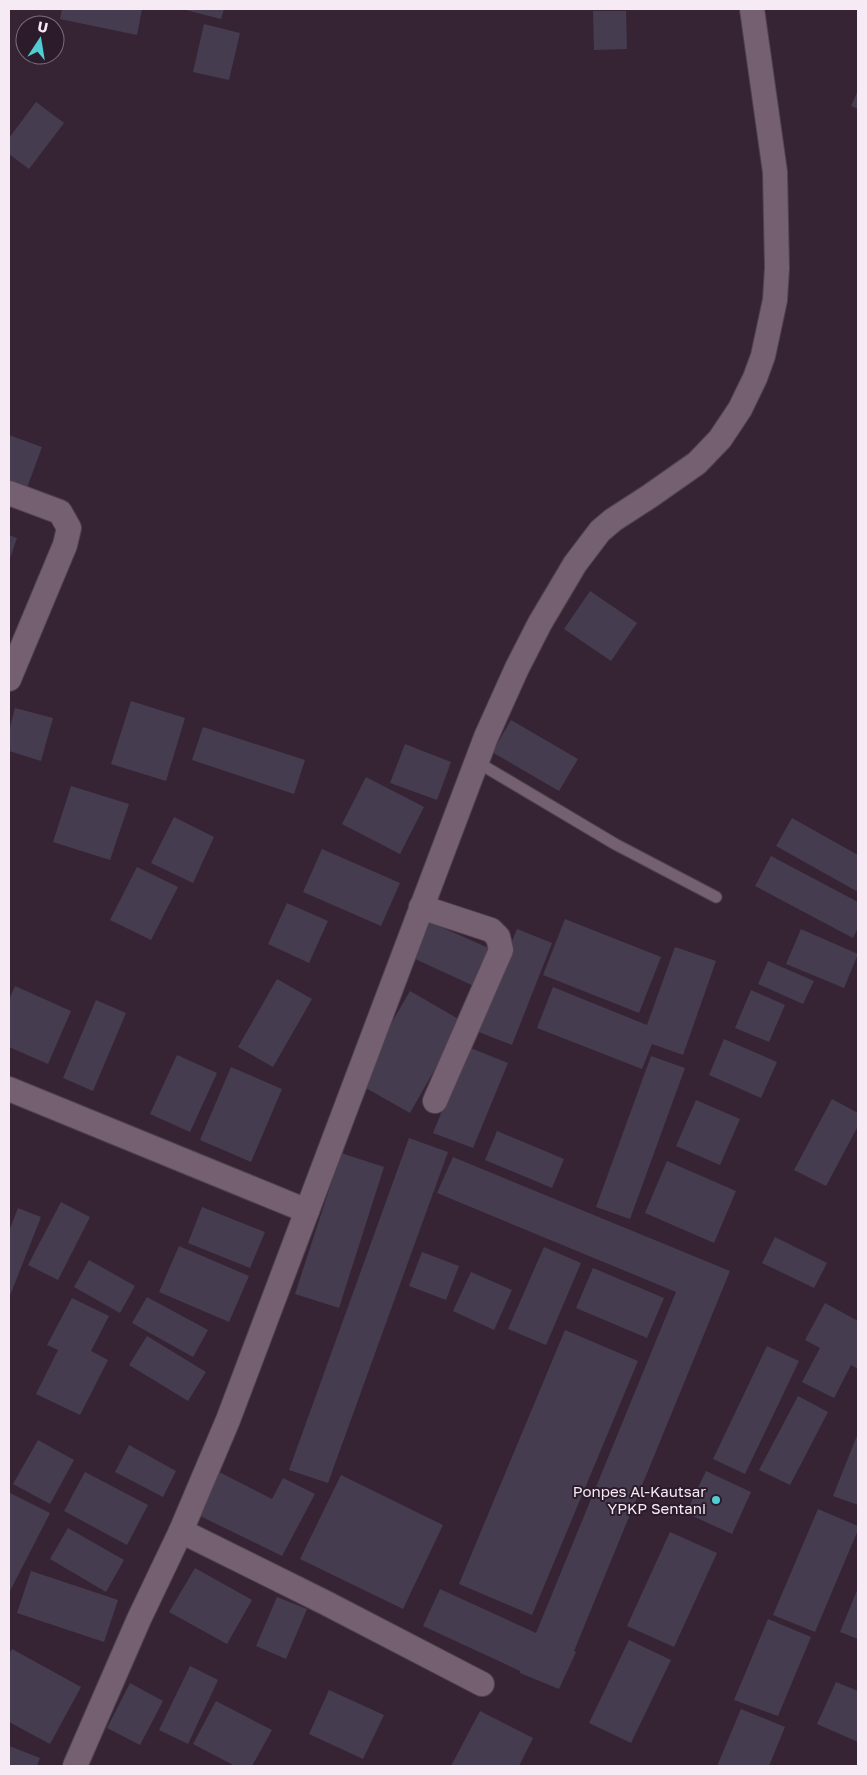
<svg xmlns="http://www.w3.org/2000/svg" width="867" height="1775" font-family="'Golos Text',sans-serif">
  <rect width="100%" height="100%" fill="#362434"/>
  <g fill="#453c50">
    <path d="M62,9H142L137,35L60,19Z"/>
    <path d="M182,9H224L221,19Z"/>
    <path d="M593,11H626L627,49L594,50Z"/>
    <path d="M204,24L240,33L229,80L193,72Z"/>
    <path d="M858,90V109L851,106Z"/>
    <path d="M36,102L64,123L29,169L9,154V138Z"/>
    <path d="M9,435L42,447L24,496L9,490Z"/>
    <path d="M9,535L17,538L9,561Z"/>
    <path d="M590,591L637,623L611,661L564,629Z"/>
    <path d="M131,701L185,718L166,781L111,764Z"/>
    <path d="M15,708L53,718L41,761L9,751V731Z"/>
    <path d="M511,720L578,759L559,791L492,752Z"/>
    <path d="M203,727L305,760L294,794L192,760Z"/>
    <path d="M405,744L451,762L437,800L390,783Z"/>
    <path d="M366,777L424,807L400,854L342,824Z"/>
    <path d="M71,786L129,804L110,860L53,842Z"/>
    <path d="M174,817L214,837L193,883L151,863Z"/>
    <path d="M792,818L858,855V892L776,846Z"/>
    <path d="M322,849L400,883L381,926L303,892Z"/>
    <path d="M771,856L858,902V928L853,938L755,886Z"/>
    <path d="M137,867L178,887L151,940L110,920Z"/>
    <path d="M287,903L328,921L309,963L268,944Z"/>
    <path d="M565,919L661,957L639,1013L543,975Z"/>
    <path d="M430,922L493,950L476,987L413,958Z"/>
    <path d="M517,929L552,943L512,1045L476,1031Z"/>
    <path d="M801,929L858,954L844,988L786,964Z"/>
    <path d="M675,947L716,961L683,1055L652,1044L642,1069L537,1028L553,987L647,1025Z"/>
    <path d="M768,961L814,981L803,1004L758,984Z"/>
    <path d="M277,979L312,999L273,1067L238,1047Z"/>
    <path d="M15,986L71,1011L48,1064L9,1047V1000Z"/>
    <path d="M751,990L785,1005L769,1042L735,1028Z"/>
    <path d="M410,991L462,1021L410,1113L357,1083Z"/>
    <path d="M96,1000L126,1013L93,1091L63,1078Z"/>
    <path d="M724,1039L777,1062L761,1098L709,1075Z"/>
    <path d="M468,1047L508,1063L473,1148L433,1133Z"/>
    <path d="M177,1055L217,1073L190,1132L150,1114Z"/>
    <path d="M651,1056L685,1068L630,1219L596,1207Z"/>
    <path d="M231,1067L282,1089L251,1162L200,1140Z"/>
    <path d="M832,1099L858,1113V1126L826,1186L794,1170Z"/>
    <path d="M696,1100L740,1119L720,1165L676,1146Z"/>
    <path d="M497,1131L564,1159L552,1188L485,1160Z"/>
    <path d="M409,1138L448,1152L328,1483L289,1470Z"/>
    <path d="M341,1153L384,1167L339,1308L295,1294Z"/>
    <path d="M453,1157L730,1271L574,1651L576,1652L559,1689L520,1673V1671L423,1626L440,1589L536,1633L676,1292L437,1193Z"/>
    <path d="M667,1161L736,1191L714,1243L645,1213Z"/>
    <path d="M61,1202L90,1217L58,1280L28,1265Z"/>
    <path d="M202,1207L265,1232L250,1268L188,1243Z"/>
    <path d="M18,1208L41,1217L9,1298V1231Z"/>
    <path d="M775,1237L827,1263L814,1288L762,1263Z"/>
    <path d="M179,1246L249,1276L229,1322L159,1292Z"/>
    <path d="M544,1247L581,1263L546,1345L508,1329Z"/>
    <path d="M422,1252L459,1266L446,1300L409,1286Z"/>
    <path d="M89,1260L135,1286L120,1313L74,1287Z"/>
    <path d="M593,1268L664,1298L647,1338L576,1308Z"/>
    <path d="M471,1272L512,1290L494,1330L453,1311Z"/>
    <path d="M147,1297L208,1330L193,1357L132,1323Z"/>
    <path d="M72,1298L109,1316L91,1351L108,1360L80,1415L36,1394L58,1350L47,1345Z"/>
    <path d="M825,1303L858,1321V1369L851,1365L834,1398L802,1382L820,1348L805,1340Z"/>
    <path d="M565,1330L638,1361L532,1615L459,1584Z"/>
    <path d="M147,1336L206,1372L188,1401L129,1365Z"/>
    <path d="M767,1346L799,1361L745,1474L713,1459Z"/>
    <path d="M798,1396L828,1412L790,1485L759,1470Z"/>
    <path d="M858,1433V1505L833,1496Z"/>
    <path d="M38,1440L74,1460L50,1504L13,1484Z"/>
    <path d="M129,1445L176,1471L163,1497L115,1472Z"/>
    <path d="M215,1470L272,1499L283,1478L315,1494L282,1556L194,1513Z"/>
    <path d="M706,1471L751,1492L732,1534L686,1513Z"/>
    <path d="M85,1472L148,1505L127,1545L64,1511Z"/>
    <path d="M341,1475L443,1525L403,1609L300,1559Z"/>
    <path d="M10,1493L50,1513L9,1593V1495Z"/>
    <path d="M818,1509L858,1526V1530L815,1632L773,1615Z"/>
    <path d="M68,1528L124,1560L106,1592L50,1559Z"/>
    <path d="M670,1532L717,1553L674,1647L627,1626Z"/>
    <path d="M195,1568L252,1600L227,1644L169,1612Z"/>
    <path d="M31,1571L118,1600L104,1642L17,1613Z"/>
    <path d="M858,1588V1639L840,1632Z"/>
    <path d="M277,1597L307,1609L286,1659L256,1646Z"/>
    <path d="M768,1619L811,1637L778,1716L734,1700Z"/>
    <path d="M629,1640L671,1660L631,1743L589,1723Z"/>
    <path d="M12,1649L81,1687L50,1744L9,1722V1654Z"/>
    <path d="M190,1666L218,1680L188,1744L159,1730Z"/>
    <path d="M836,1682L858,1691V1742L817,1724Z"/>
    <path d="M130,1683L163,1701L140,1745L107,1728Z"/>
    <path d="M329,1690L384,1715L363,1759L309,1734Z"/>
    <path d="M216,1701L272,1730L252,1766H235L193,1744Z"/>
    <path d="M741,1709L785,1727L769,1766H717Z"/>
    <path d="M480,1711L533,1738L519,1766H451Z"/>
    <path d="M9,1746L40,1758L37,1766H9Z"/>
  </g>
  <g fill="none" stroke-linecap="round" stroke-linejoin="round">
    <defs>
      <path id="service" d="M477,762L615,844L716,897"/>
      <g id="minor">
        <path d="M9,493L60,512L69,528L65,545L9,679"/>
        <path d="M421,907L491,930L498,937L501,950L435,1101"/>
        <path d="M9,1089L307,1211"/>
        <path d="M181,1531L324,1602L482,1684"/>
        <path d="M75,1766L139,1619L181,1531L228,1420L486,737L517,668L540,623L575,564L600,531L613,520L650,496L697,463L720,439L740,409L755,378L763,356L775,300L777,268L775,172L752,9"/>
      </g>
    </defs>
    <use href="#service" stroke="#51424f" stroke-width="13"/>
    <use href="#minor" stroke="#51424f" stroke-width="26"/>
    <use href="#service" stroke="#746071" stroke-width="11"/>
    <use href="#minor" stroke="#746071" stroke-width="24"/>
  </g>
  <circle fill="#51ccd2" stroke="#2c1b2a" stroke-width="2" cx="716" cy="1500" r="5"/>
  <g text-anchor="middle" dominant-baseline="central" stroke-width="4" stroke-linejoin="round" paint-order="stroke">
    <g font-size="15" fill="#f6eaf4" stroke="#2c1b2a" text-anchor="end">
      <text x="706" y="1491">Ponpes Al-Kautsar<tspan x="706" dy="17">YPKP Sentani</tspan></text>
    </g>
  </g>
  <rect width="867" height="1775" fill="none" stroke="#f6eaf4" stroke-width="20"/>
  <g transform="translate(40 40) rotate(12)"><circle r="24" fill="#2c1b2a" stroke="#7d6e7b"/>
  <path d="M0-4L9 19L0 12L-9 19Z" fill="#51ccd2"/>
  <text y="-8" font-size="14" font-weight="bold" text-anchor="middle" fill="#f6eaf4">U</text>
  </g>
</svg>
